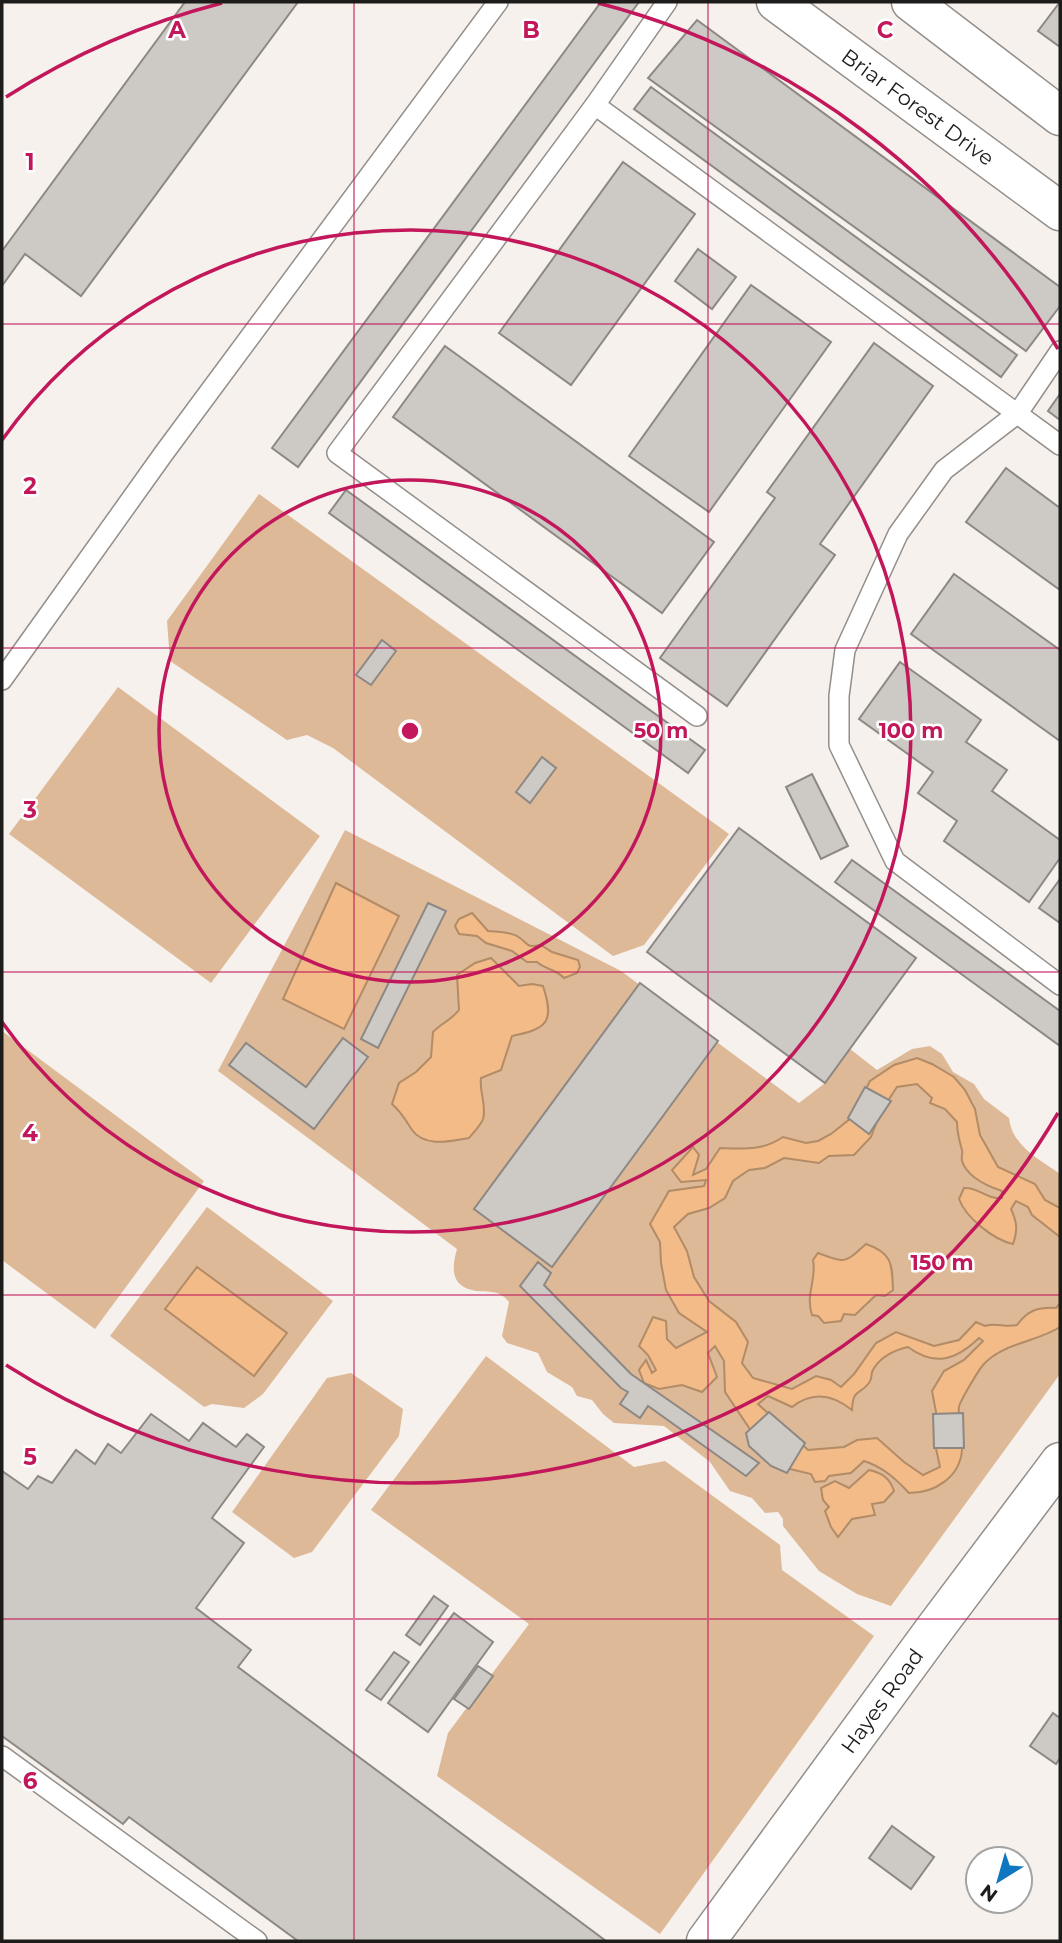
<svg xmlns="http://www.w3.org/2000/svg" width="1062" height="1943" font-family="Montserrat,sans-serif">
  <rect width="100%" height="100%" fill="#f6f1ec"/>
  <g fill="#deb997">
    <path d="M259,494L729,834L644,945L613,956L333,748L307,735L287,740L170,661L167,621Z"/>
    <path d="M118,687L320,836L211,983L9,834Z"/>
    <path d="M345,830L621,971L799,1103L825,1083L850,1049L877,1070L912,1049L930,1046L942,1054L953,1072L974,1084L984,1099L1009,1118C1012,1146 1039,1159 1060,1174V1374L891,1606L857,1594L819,1571L783,1526V1519L778,1512L765,1513L752,1498L730,1491L710,1462L664,1426L614,1423L603,1414L592,1400L577,1396L572,1387L547,1372L538,1353L507,1343L502,1336L509,1302C497,1287 487,1294 472,1290C450,1285 452,1266 457,1249L218,1071Z"/>
    <path d="M2,1031L204,1181L95,1329L2,1260Z"/>
    <path d="M207,1207L333,1301L263,1394L244,1408L212,1404L204,1407L110,1336Z"/>
    <path d="M486,1356L634,1467L665,1461L780,1545L782,1570L874,1636L660,1934L437,1776L448,1733L529,1624L371,1510Z"/>
    <path d="M351,1373L403,1409L399,1436L312,1552L294,1558L232,1512L327,1378Z"/>
  </g>
  <g fill="#f2bb87" stroke="#b28b67" stroke-width="2" fill-rule="evenodd">
    <path d="M336,883L399,916L344,1029L283,999Z"/>
    <path d="M472,913L488,931C497,932 508,931 517,936C530,944 524,948 541,945L552,952L578,960L580,967L577,973L564,978C556,969 546,970 537,962H527L512,951L486,943L477,936L459,934L455,926L459,919Z"/>
    <path d="M491,958L519,986L532,984L543,986C555,1022 547,1029 512,1036L501,1070L481,1078C479,1091 487,1106 483,1119C481,1125 473,1133 469,1138C451,1141 425,1148 412,1130C405,1119 402,1113 392,1104L399,1083L416,1072L431,1057L433,1032C442,1023 451,1020 459,1010L457,975L475,963Z"/>
    <path d="M917,1058L932,1064L954,1077L965,1090L975,1109L980,1135L998,1167L1035,1184L1045,1200L1060,1208V1237L1032,1215L1028,1207L1016,1201L1011,1209C1017,1222 1018,1230 1013,1244C994,1240 966,1218 959,1199L964,1188C979,1187 987,1200 1002,1198V1191C987,1186 967,1177 962,1161C961,1155 963,1155 962,1150C959,1140 957,1133 957,1122L945,1109L930,1103L932,1098L917,1084L897,1087L880,1113L871,1137L854,1155L829,1156L819,1163L784,1158L765,1168L749,1170L733,1181L725,1198L709,1208L688,1214L674,1227L687,1251L694,1277L709,1301L736,1322L748,1342L742,1363L753,1378L792,1389L816,1376L831,1380L841,1387L854,1374L876,1343L896,1332L934,1346L959,1340L976,1322L985,1326C996,1322 1005,1328 1017,1325C1028,1310 1038,1307 1056,1308L1060,1303V1327C1037,1342 1002,1343 983,1365C978,1371 960,1401 959,1407C957,1421 963,1436 962,1450C960,1477 935,1493 909,1493C896,1479 883,1467 864,1461L851,1473L829,1476L825,1481L815,1482L811,1474L774,1465L725,1392L724,1361L715,1346L708,1353L717,1377L702,1392L682,1385L659,1389L644,1383L639,1370L646,1360L652,1373L656,1370L648,1355L639,1346L653,1317L666,1321L667,1339L676,1348L707,1332L679,1313L666,1290L661,1263L660,1242L650,1224L669,1191L704,1186L706,1180L681,1182L672,1170L693,1147L699,1155L693,1175L706,1169L720,1148C744,1149 762,1151 783,1137L806,1143L818,1141L831,1134L851,1118L870,1081L894,1065ZM979,1338L983,1341L964,1360L944,1371L932,1391L936,1412L935,1444L940,1467L923,1475L904,1462L877,1438L857,1440L844,1447L808,1450L758,1404L768,1396L792,1407C812,1391 832,1394 852,1410C853,1388 859,1396 869,1383C872,1379 871,1377 872,1372C878,1358 894,1350 908,1347C935,1367 956,1360 979,1338Z"/>
    <path d="M866,1244C893,1253 892,1265 893,1290L885,1296L876,1295L855,1315L844,1314L841,1321L824,1323L818,1316L812,1315C805,1293 817,1281 813,1260L818,1253C846,1263 844,1264 866,1244Z"/>
    <path d="M197,1267L287,1333L254,1376L165,1309Z"/>
    <path d="M869,1470C882,1473 890,1478 894,1491L884,1502L872,1504L875,1515L852,1519L838,1537L831,1527L825,1511L829,1507L823,1500L821,1488L835,1481L849,1488Z"/>
  </g>
  <g fill="#cdc9c4" stroke="#8d8884" stroke-width="2">
    <path d="M185,2H298L81,296L25,254L2,286V251Z"/>
    <path d="M601,2H639L298,467L272,448Z"/>
    <path d="M1060,2V47L1038,31Z"/>
    <path d="M697,20L1060,287V306L1026,351L648,78Z"/>
    <path d="M651,87L1017,355L1001,377L634,109Z"/>
    <path d="M623,162L695,214L571,385L499,333Z"/>
    <path d="M698,249L736,277L712,309L675,281Z"/>
    <path d="M751,285L831,342L709,512L629,456Z"/>
    <path d="M874,343L933,386L820,544L835,555L727,706L660,658L775,498L767,492Z"/>
    <path d="M445,346L714,542L662,613L393,417Z"/>
    <path d="M1060,394V420L1048,411Z"/>
    <path d="M1006,468L1060,508V590L966,522Z"/>
    <path d="M346,490L705,750L688,773L329,513Z"/>
    <path d="M954,574L1060,650V741L911,634Z"/>
    <path d="M382,640L396,651L371,685L356,675Z"/>
    <path d="M900,662L981,720L966,742L1007,770L992,791L1060,840V858L1029,902L944,841L957,821L918,793L933,772L859,719Z"/>
    <path d="M542,757L556,768L530,803L516,792Z"/>
    <path d="M812,774L848,846L821,859L786,787Z"/>
    <path d="M739,828L916,958L825,1083L647,952Z"/>
    <path d="M852,860L1060,1011V1046L835,882Z"/>
    <path d="M1060,879V923L1039,908Z"/>
    <path d="M428,903L446,911L378,1048L361,1039Z"/>
    <path d="M640,983L718,1041L552,1267L474,1209Z"/>
    <path d="M343,1038L368,1057L314,1129L229,1065L246,1043L306,1087Z"/>
    <path d="M865,1087L891,1101L869,1134L848,1118Z"/>
    <path d="M538,1262L551,1273L544,1285L631,1374L759,1463L746,1476L648,1406L640,1418L620,1404L628,1392L621,1388L520,1286Z"/>
    <path d="M769,1412L805,1443L787,1473L771,1466L749,1446L746,1433Z"/>
    <path d="M963,1413L964,1448H934L933,1414Z"/>
    <path d="M151,1414L189,1441L203,1423L236,1447L247,1434L264,1447L212,1518L244,1543L196,1608L251,1650L238,1667L606,1941H298L129,1817L123,1824L2,1736V1471L28,1489L38,1476L52,1483L76,1450L95,1464L108,1444L121,1453Z"/>
    <path d="M434,1596L448,1606L420,1645L406,1635Z"/>
    <path d="M454,1613L493,1642L428,1732L388,1703Z"/>
    <path d="M394,1652L409,1662L381,1700L366,1690Z"/>
    <path d="M478,1666L493,1676L469,1709L454,1699Z"/>
    <path d="M1053,1713L1060,1718V1758L1056,1764L1030,1746Z"/>
    <path d="M892,1826L934,1857L911,1889L869,1858Z"/>
  </g>
  <g fill="none" stroke-linecap="round" stroke-linejoin="round">
    <defs>
      <g id="lane">
        <path d="M667,2L595,105L337,453L697,716"/>
        <path d="M595,105L1060,445"/>
        <path d="M1060,351L1018,413L944,470L898,534L845,650L839,696V745L895,861L1060,985"/>
        <path d="M2,680L164,453L498,2"/>
        <path d="M2,1756L257,1941"/>
      </g>
      <g id="secondary">
        <path d="M776,2L1060,211"/>
        <path d="M911,2L1060,116"/>
        <path d="M706,1941L933,1631L1060,1462"/>
      </g>
    </defs>
    <use href="#lane" stroke="#938e8a" stroke-width="22"/>
    <use href="#secondary" stroke="#938e8a" stroke-width="41"/>
    <use href="#lane" stroke="#fff" stroke-width="19"/>
    <use href="#secondary" stroke="#fff" stroke-width="38"/>
  </g>
  <path fill="none" stroke="#c2185b" stroke-width="2" stroke-opacity="0.55" d="M354,2V1941M708,2V1941M2,324H1060M2,648H1060M2,972H1060M2,1295H1060M2,1619H1060"/>
  <g fill="none" stroke="#c2185b" stroke-width="3.5">
    <circle cx="410" cy="731" r="251"/>
    <path d="M2 440A501 501 0 1 1 2 1022"/>
    <path d="M1058 1113A752 752 0 0 1 6 1365M6 97A752 752 0 0 1 222 3M598 3A752 752 0 0 1 1058 349"/>
  </g>
  <g text-anchor="middle" dominant-baseline="central" stroke-width="5" stroke-linejoin="round" paint-order="stroke">
    <g font-size="21" fill="#1e1c1b" stroke="#fff">
      <text transform="translate(918 107) rotate(36)">Briar Forest Drive</text>
      <text transform="translate(882 1701) rotate(-54)">Hayes Road</text>
    </g>
  </g>
  <g font-size="23" text-anchor="middle" font-weight="bold" fill="#c2185b" stroke="#fff" stroke-width="5" stroke-linejoin="round" paint-order="stroke">
    <text x="177" y="38">A</text>
    <text x="531" y="38">B</text>
    <text x="885" y="38">C</text>
    <text x="30" y="170">1</text>
    <text x="30" y="494">2</text>
    <text x="30" y="818">3</text>
    <text x="30" y="1141">4</text>
    <text x="30" y="1465">5</text>
    <text x="30" y="1789">6</text>
  </g>
  <circle cx="410" cy="731" r="10" fill="#c2185b" stroke="#fff" stroke-width="3.5"/>
  <g font-size="21" text-anchor="middle" font-weight="bold" fill="#c2185b" stroke="#fff" stroke-width="5" stroke-linejoin="round" paint-order="stroke">
    <text x="661" y="738">50 m</text>
    <text x="911" y="738">100 m</text>
    <text x="942" y="1270">150 m</text>
  </g>
  <rect width="1062" height="1943" fill="none" stroke="#1e1c1b" stroke-width="7"/>
  <g transform="translate(999 1880) rotate(217)"><circle r="33" fill="#ffffff" stroke="#a5a4a4" stroke-width="2"/>
  <path d="M0-5L12 26L0 18L-12 26Z" fill="#0f77c2"/>
  <text y="-10" font-size="19" font-weight="bold" text-anchor="middle" fill="#1e1c1b">N</text>
  </g>
</svg>
